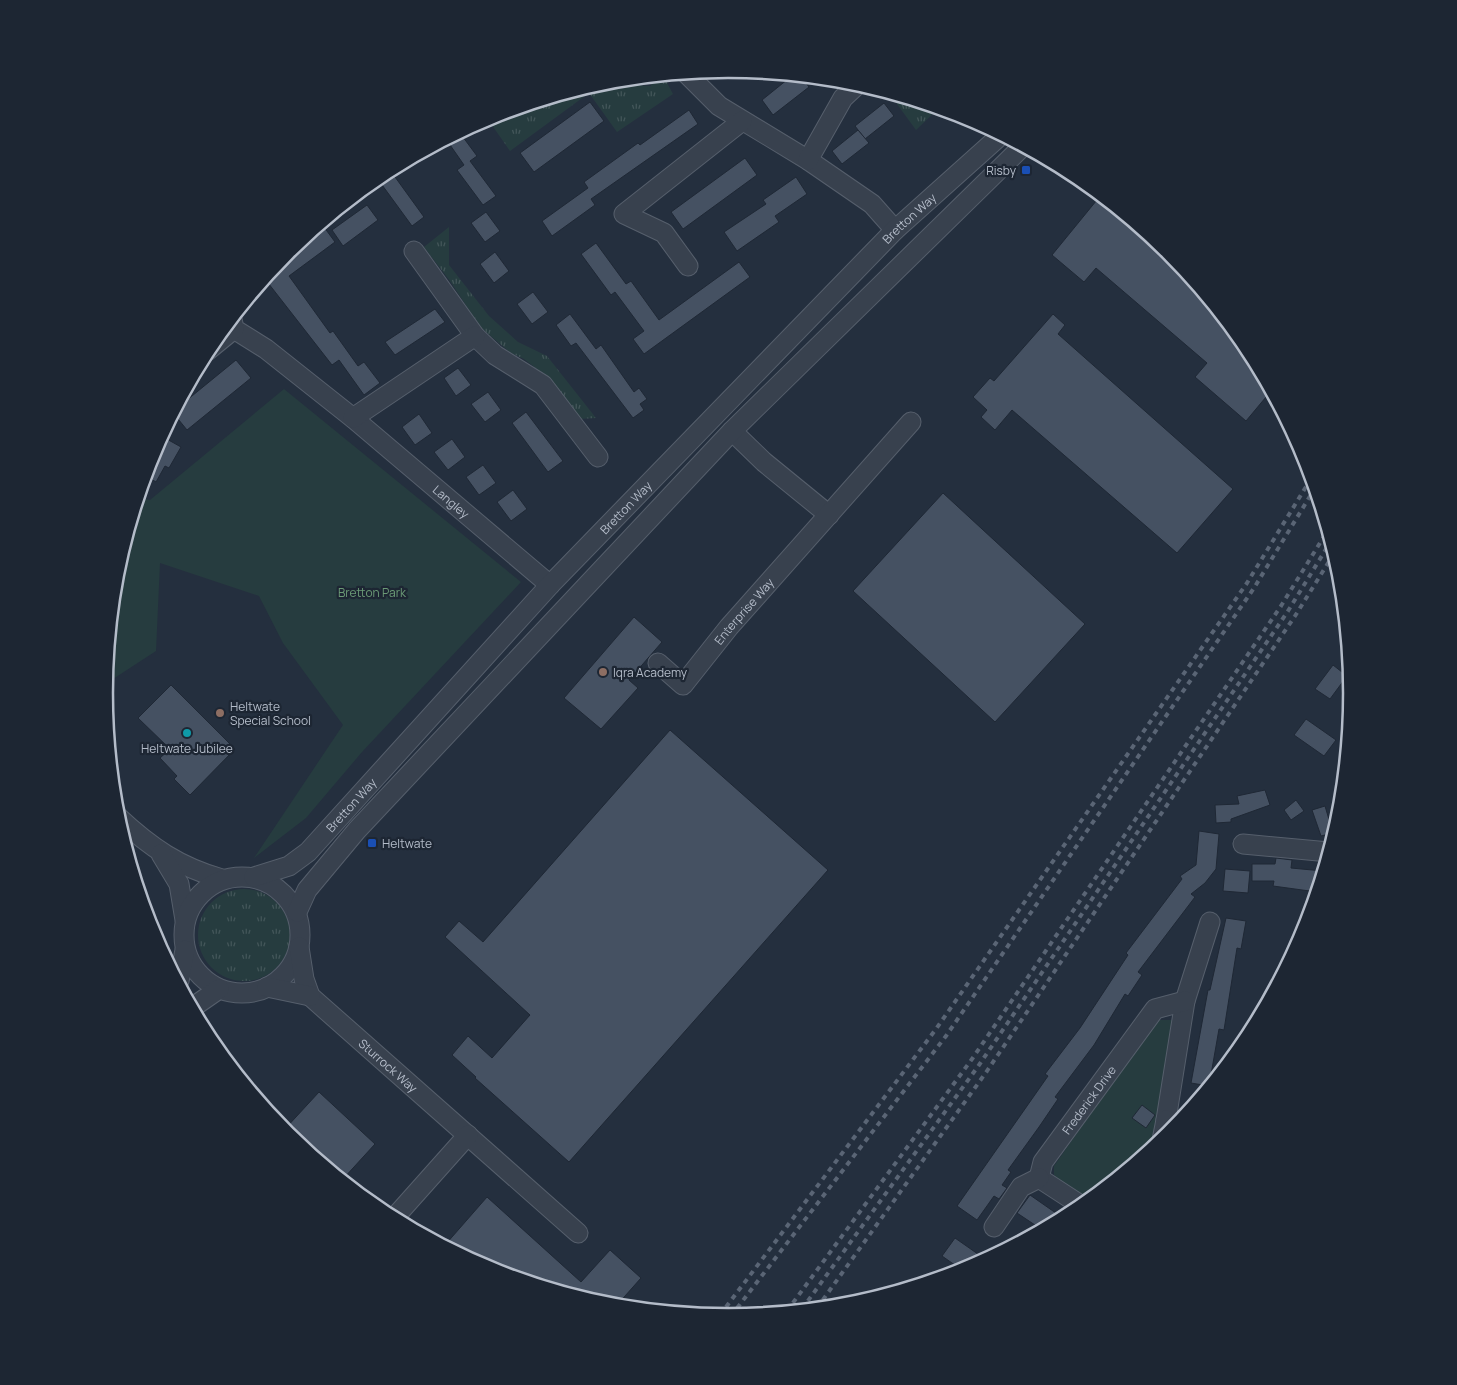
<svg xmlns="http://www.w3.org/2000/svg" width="1457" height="1385" font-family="Manrope,sans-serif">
  <defs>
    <pattern id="grass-tufts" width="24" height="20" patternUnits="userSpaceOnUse" patternTransform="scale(1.25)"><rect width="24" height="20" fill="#263c3f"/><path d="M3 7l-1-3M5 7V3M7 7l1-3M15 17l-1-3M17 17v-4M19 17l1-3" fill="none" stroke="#435659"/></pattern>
  </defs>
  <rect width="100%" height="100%" fill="#242f3e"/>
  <g fill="url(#grass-tufts)">
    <path d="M678,74L667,83L673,94L617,132L589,93L510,151L487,118L598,83L651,86L652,76Z"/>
    <path d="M889,93L939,108L916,130Z"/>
    <path d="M449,227V265L489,316L518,342L547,356L596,418L579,419L545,375L524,359L511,353L481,328L450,281L424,247Z"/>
    <circle cx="244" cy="935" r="46"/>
  </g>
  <g fill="#263c3f">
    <path d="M284,389L521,582L362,752L306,818L254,858L343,725L283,643L259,596L160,563L156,651L110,681L106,675L117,571L139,498L150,500Z"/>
    <path d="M1156,1020H1173L1155,1140L1146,1153L1089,1199L1070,1188L1054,1175V1166Z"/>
  </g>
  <g fill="#455162" stroke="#1f2835">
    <path d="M793,75L814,77L806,83L809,87L773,115L762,100Z"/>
    <path d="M590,102L604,121L534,172L520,153Z"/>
    <path d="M884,103L894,116L865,139L855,126Z"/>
    <path d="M689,110L698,124L591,199L595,205L552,236L542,221L588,188L584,182L638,143L640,145Z"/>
    <path d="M858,130L869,143L842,164L832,151Z"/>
    <path d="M460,133L477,156L470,161L496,196L483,205L457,170L464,165L448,142Z"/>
    <path d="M745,158L757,175L683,229L671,212Z"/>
    <path d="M390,170L424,217L412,226L377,178Z"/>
    <path d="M796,177L807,194L775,216L779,222L737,251L724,232L766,204L763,200Z"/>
    <path d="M1101,195L1170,252L1247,346L1271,391L1246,421L1195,377L1207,363L1096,268L1084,282L1052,255Z"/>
    <path d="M367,205L378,220L343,246L332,230Z"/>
    <path d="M486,212L500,231L485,242L471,223Z"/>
    <path d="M324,227L335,242L289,276L330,333L333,331L358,366L364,362L380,383L364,395L339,360L332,365L265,279L282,258Z"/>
    <path d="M596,243L626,284L631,281L659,320L739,262L750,277L644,354L633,339L644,331L615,292L611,295L581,254Z"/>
    <path d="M495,252L509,271L494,283L480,264Z"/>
    <path d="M533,292L548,312L532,324L517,304Z"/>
    <path d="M435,309L445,322L395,355L385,342Z"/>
    <path d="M570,314L596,349L601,345L634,392L639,388L647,399L640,404L644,410L633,418L576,343L571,346L556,325Z"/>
    <path d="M1053,314L1065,325L1058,334L1233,489L1177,553L1012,410L995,430L981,417L987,410L973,397L990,378L994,381Z"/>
    <path d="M236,360L251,378L187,430L174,414L176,409Z"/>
    <path d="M458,368L471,385L456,396L444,378Z"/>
    <path d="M488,392L501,410L485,422L471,404Z"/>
    <path d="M526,412L563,461L548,472L512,423Z"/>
    <path d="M419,414L432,433L415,445L402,427Z"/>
    <path d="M161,438H165L181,447L169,468L165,466L156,482L146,476L158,449L156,447Z"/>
    <path d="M452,439L465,457L448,470L434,452Z"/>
    <path d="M483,465L496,483L479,495L466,477Z"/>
    <path d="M513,490L527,509L511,521L497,502Z"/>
    <path d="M943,493L1085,624L995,722L853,591Z"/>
    <path d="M634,617L662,642L629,680L638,688L601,729L564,698Z"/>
    <path d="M1333,665L1347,676L1330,699L1315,689Z"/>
    <path d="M171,685L235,749L190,795L174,779L177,776L160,758L170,749L138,718Z"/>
    <path d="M1306,719L1336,740L1324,756L1294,735Z"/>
    <path d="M670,730L828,870L569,1162L475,1078L476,1077L452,1055L468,1036L492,1058L530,1015L445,937L459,921L483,942Z"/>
    <path d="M1265,790L1270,805L1231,819V822L1216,823L1215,805L1239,804L1237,796Z"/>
    <path d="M1296,800L1304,811L1291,820L1284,810Z"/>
    <path d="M1325,806L1333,833L1321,836L1312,810Z"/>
    <path d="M1199,831L1219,834L1216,869L1205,883L1191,894L1195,897L1138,972L1142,975L1128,996L1125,994L1094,1045L1055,1097L1058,1099L1039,1127L1008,1170L1011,1172L1002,1185L1007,1188L999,1199L994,1196L977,1220L957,1206L1048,1076L1045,1074L1080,1028L1128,955L1126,953L1182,879L1180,876L1196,865Z"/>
    <path d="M1276,858L1292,860L1291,868L1323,871L1317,892L1273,886L1274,881H1252V864H1275Z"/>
    <path d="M1225,869L1250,871L1248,893L1223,891Z"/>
    <path d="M1226,918L1246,921L1241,949L1237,948L1224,1030L1219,1029L1209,1086L1191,1083L1208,990H1210Z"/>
    <path d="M319,1092L375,1144L343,1179L284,1130Z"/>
    <path d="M1142,1105L1155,1115L1146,1128L1132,1118Z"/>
    <path d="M1030,1195L1063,1218L1041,1229L1017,1213Z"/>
    <path d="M487,1197L581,1282L610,1250L641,1278L617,1305L607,1304L490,1269L445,1245Z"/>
    <path d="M955,1238L985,1259L962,1270L942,1256Z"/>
  </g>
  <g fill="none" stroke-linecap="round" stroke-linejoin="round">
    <defs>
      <g id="minor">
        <path d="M686,73L719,106L808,160L872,204L895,230"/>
        <path d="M808,160L843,98L859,83"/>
        <path d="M414,251L475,336L495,355L543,385L598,457"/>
        <path d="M688,266L664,233L624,214L742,121"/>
        <path id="s1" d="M232,319L234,329L266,349L353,418L550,585"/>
        <path d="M207,351L234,329"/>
        <path d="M353,418L475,336"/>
        <path d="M732,431L764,462L829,515"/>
        <path id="s2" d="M658,663L683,685L729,627L911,422"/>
        <path d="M118,817C150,847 179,867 222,879"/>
        <path d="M1243,844L1329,852"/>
        <path d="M161,854L179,884L185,920"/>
        <circle cx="242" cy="935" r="58"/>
        <path id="s3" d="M254,877L289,866L308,852L550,585L895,230L1001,135"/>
        <path d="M297,912L307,890L357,830L732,431L1023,146"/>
        <path id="s4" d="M299,947L304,979L310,996L578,1233"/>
        <path d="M179,981L185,950"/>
        <path d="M267,987L310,996"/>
        <path d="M193,1007L219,989"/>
        <path d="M1166,1120L1185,1001L1210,922"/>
        <path d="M1162,1140L1166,1120L1177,1125"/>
        <path id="s5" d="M1082,1206L1039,1178L1043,1162L1155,1009L1185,1001"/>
        <path d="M394,1218L468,1135"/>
        <path d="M994,1227L1021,1187L1039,1178"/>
      </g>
    </defs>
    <use href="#minor" stroke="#565f6c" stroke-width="21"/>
    <use href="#minor" stroke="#38414e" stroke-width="19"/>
    <g stroke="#5a6575" stroke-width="4" stroke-dasharray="5 5" stroke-linecap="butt">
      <path d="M817,1308L987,1071L1295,616L1335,552"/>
      <path d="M802,1309L979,1065L1288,611L1331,541"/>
      <path d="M787,1311L972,1059L1281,606L1328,530"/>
      <path d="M720,1315L936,1029L1247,583L1312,477"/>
      <path d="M731,1316L946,1036L1254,588L1315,488"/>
    </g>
  </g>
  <g fill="#1a4fb4" stroke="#1d2633" stroke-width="2">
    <rect x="1021" y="165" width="10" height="10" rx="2.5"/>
    <rect x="367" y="838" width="10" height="10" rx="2.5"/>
  </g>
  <g fill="#8d6e63" stroke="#1d2633" stroke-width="2">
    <circle cx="603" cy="672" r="5"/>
    <circle cx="220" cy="713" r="5"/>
  </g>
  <circle fill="#0f9aa8" stroke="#1d2633" stroke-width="2" cx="187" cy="733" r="5"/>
  <g text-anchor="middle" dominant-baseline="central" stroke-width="4.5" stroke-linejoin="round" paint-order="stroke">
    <g font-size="12" fill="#b4bcc9" stroke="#1d2633" text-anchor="start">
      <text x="1016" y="170" text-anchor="end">Risby</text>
      <text x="613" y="672">Iqra Academy</text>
      <text x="230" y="706">Heltwate<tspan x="230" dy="14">Special School</tspan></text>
      <text x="187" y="748" text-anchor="middle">Heltwate Jubilee</text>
      <text x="382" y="843">Heltwate</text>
    </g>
    <g font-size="12" fill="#b4bcc9" stroke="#1d2633">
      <text stroke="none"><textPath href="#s3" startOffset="934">Bretton Way</textPath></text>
      <text stroke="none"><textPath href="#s1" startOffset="288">Langley</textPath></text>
      <text stroke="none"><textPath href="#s3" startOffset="529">Bretton Way</textPath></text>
      <text stroke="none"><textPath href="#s2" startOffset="129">Enterprise Way</textPath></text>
      <text stroke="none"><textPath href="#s3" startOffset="124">Bretton Way</textPath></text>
      <text stroke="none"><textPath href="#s4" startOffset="155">Sturrock Way</textPath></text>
      <text stroke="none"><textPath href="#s5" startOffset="145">Frederick Drive</textPath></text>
    </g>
    <g font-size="12" fill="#6b9a76" stroke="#1d2633">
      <text x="372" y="592">Bretton Park</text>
    </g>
  </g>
  <path d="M0 0H1457V1385H0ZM113 693a615 615 0 1 1 1230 0a615 615 0 1 1-1230 0Z" fill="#1d2633" fill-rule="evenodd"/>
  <path fill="none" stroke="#b4bcc9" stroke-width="2.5" d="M113 693a615 615 0 1 1 1230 0a615 615 0 1 1-1230 0Z"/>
</svg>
